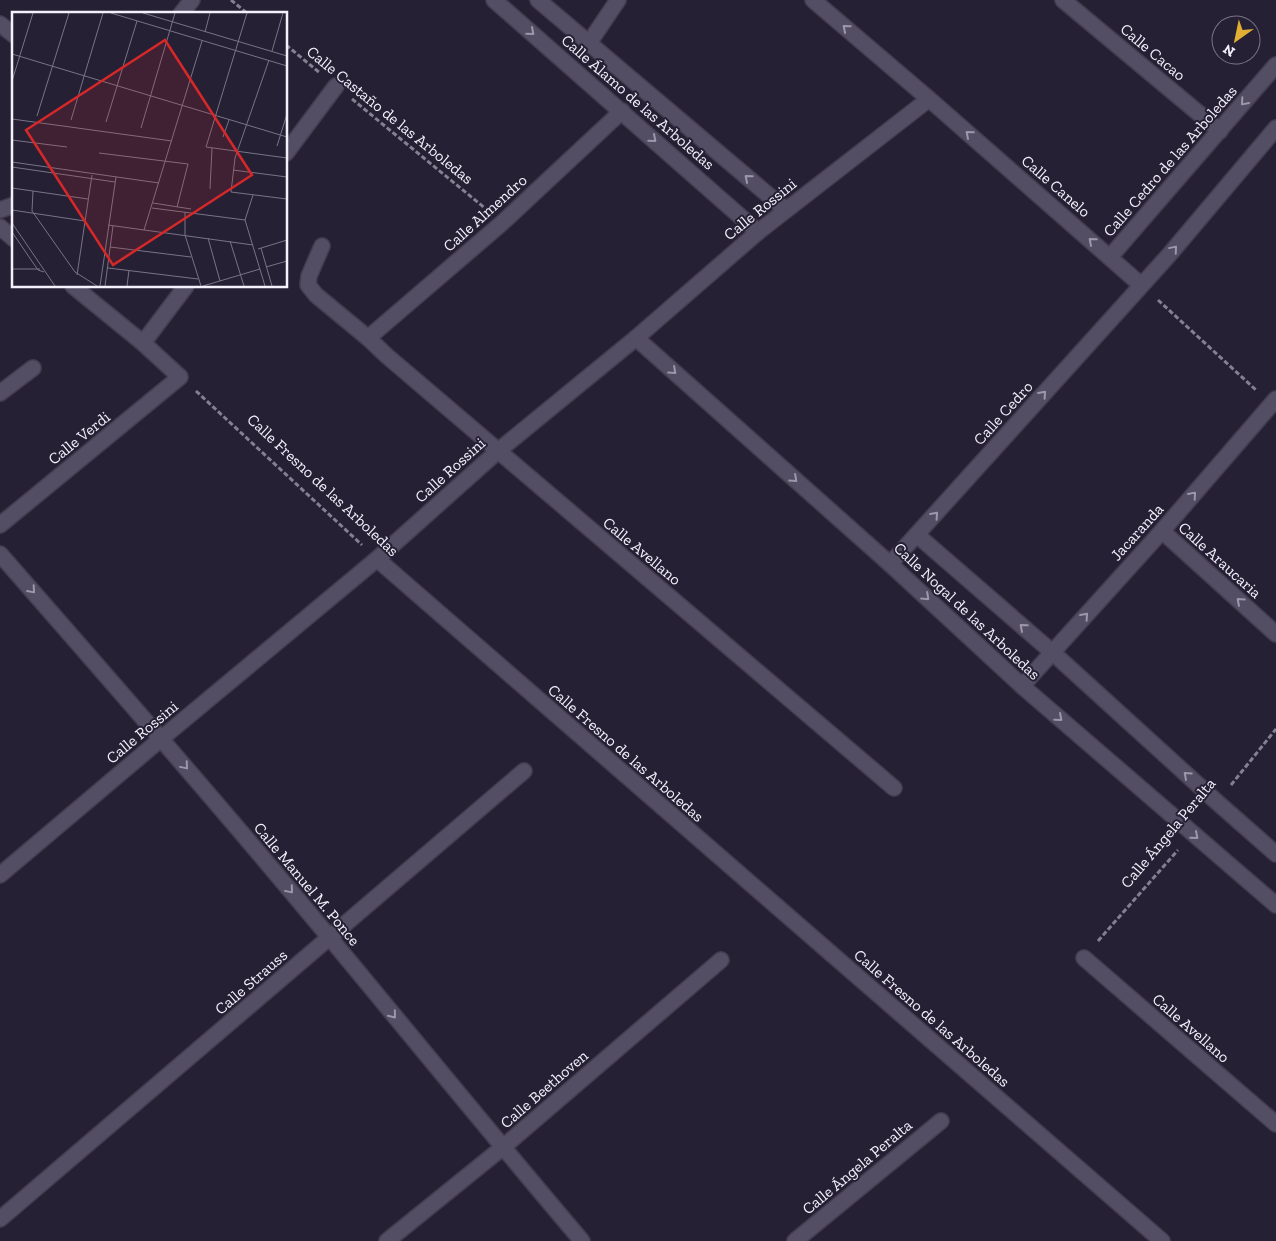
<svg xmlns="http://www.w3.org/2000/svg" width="1276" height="1241" font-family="'Zilla Slab',serif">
  <rect width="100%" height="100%" fill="#262035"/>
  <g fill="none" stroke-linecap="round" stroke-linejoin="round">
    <defs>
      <path id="lane" d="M322,246L309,276L308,285L316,295L368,338"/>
      <g id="street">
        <path d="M494,0L758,232"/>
        <path d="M538,0L786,210"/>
        <path d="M813,0L929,99L1141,285"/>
        <path d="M1063,0L1220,131"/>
        <path d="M181,14L192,0"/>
        <path d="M0,24L14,35"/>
        <path d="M589,43L618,0"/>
        <path d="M622,111L502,223L368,338L387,356L894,788"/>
        <path d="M286,153L336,86"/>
        <path d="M0,210L14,205"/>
        <path d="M0,227L14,239"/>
        <path d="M1110,257L1276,65"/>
        <path d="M636,338L890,564L1022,686L1276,905"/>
        <path d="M143,343L186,286"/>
        <path d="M0,393L33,368"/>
        <path d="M0,525L180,377L143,343L73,286"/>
        <path d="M1162,531L1276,634"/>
        <path d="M917,535L1052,652L1218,803L1276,854"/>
        <path d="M0,554C111,681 222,808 330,938C414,1039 497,1141 582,1241"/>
        <path d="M377,559L1162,1241"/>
        <path d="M890,564L1169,255L1276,128"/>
        <path d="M1022,686L1162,531L1276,399"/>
        <path d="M0,875L162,738L377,559L498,451L636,338L758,232L929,99"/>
        <path d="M1084,958L1276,1124"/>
        <path d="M0,1219L524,771"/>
        <path d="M387,1241L502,1148L721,960"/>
        <path d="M795,1241L941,1121"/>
      </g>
    </defs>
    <use href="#lane" stroke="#423c4e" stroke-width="18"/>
    <use href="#street" stroke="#423c4e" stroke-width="18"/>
    <g stroke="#858091" stroke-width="3" stroke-dasharray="5 2.5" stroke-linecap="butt">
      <path d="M231,0L248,14"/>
      <path d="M286,45L320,73"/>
      <path d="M352,99L486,209"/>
      <path d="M1158,300L1256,390"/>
      <path d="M196,391L362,545"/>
      <path d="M1231,785L1276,729"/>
      <path d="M1098,941L1178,850"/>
    </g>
    <use href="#lane" stroke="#544e65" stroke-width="15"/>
    <use href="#street" stroke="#544e65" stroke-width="15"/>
  </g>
  <defs><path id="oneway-chevron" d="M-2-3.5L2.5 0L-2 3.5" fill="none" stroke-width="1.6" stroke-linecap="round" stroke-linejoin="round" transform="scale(1.25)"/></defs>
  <g stroke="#9c97a9">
    <use href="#oneway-chevron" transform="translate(846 28) rotate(-140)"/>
    <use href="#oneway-chevron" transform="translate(531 32) rotate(41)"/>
    <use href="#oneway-chevron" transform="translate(1244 102) rotate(131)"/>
    <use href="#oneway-chevron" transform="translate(969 134) rotate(-139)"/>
    <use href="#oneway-chevron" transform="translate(653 139) rotate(41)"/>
    <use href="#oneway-chevron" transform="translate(748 178) rotate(-140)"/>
    <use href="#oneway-chevron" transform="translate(1092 241) rotate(-139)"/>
    <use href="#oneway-chevron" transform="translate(1174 249) rotate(-50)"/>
    <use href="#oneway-chevron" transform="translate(673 371) rotate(42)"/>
    <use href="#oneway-chevron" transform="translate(1043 394) rotate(-48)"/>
    <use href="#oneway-chevron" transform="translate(794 479) rotate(42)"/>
    <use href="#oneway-chevron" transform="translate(1193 495) rotate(-49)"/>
    <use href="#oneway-chevron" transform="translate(935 515) rotate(-48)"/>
    <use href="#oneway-chevron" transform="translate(32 590) rotate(49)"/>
    <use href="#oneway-chevron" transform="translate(926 597) rotate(43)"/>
    <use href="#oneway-chevron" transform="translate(1240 601) rotate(-138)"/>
    <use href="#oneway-chevron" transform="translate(1085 616) rotate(-48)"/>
    <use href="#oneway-chevron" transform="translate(1023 627) rotate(-139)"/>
    <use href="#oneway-chevron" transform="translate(1059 718) rotate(41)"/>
    <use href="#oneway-chevron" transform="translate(185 766) rotate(50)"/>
    <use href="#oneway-chevron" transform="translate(1187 775) rotate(-138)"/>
    <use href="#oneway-chevron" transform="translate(1195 836) rotate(41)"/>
    <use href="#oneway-chevron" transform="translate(290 890) rotate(50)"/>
    <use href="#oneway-chevron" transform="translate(393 1015) rotate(51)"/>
  </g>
  <g text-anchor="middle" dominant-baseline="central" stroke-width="4" stroke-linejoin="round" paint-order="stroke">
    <g font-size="16" fill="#f4f1fd" stroke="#262035">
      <text transform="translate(1153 52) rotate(40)">Calle Cacao</text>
      <text transform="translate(638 102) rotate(41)">Calle Álamo de las Arboledas</text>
      <text transform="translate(390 115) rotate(39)">Calle Castaño de las Arboledas</text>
      <text transform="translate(1170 161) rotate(-49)">Calle Cedro de las Arboledas</text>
      <text transform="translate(1056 186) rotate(41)">Calle Canelo</text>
      <text transform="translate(760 209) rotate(-39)">Calle Rossini</text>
      <text transform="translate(485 213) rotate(-42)">Calle Almendro</text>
      <text transform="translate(1003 413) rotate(-48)">Calle Cedro</text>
      <text transform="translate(79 438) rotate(-39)">Calle Verdi</text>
      <text transform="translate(450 470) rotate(-42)">Calle Rossini</text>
      <text transform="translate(323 485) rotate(43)">Calle Fresno de las Arboledas</text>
      <text transform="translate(1137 532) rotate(-48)">Jacaranda</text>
      <text transform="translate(642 551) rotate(40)">Calle Avellano</text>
      <text transform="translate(1220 560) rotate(42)">Calle Araucaria</text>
      <text transform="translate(967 611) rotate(43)">Calle Nogal de las Arboledas</text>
      <text transform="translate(142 732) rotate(-40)">Calle Rossini</text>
      <text transform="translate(626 753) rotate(41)">Calle Fresno de las Arboledas</text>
      <text transform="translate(1168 833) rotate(-50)">Calle Ángela Peralta</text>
      <text transform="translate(307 884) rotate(50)">Calle Manuel M. Ponce</text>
      <text transform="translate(251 982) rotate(-41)">Calle Strauss</text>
      <text transform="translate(932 1018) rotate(41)">Calle Fresno de las Arboledas</text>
      <text transform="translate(1191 1028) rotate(41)">Calle Avellano</text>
      <text transform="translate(544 1089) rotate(-41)">Calle Beethoven</text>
      <text transform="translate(857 1167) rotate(-40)">Calle Ángela Peralta</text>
    </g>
  </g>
  <g transform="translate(12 12)">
    <rect width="275" height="275" fill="#262035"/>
    <path fill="none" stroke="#787485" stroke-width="1" d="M99,1L275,54M131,1L275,44M235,1L194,135L275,146M193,20L198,1M260,39L271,1M0,42L275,125M257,48L223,146L219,180L275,187M0,69L21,1M25,104L57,1M0,107L160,129M59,108L91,1M94,110L125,9M129,116L163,1M211,125L217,108M0,128L55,135M265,134L275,102M87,141L176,152L165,195M0,150L147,171M0,155L103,170M221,158L275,165M0,176L76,187M198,177L200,136M21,179L20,199L63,260L85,274M141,191L179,197M140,196L233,208M0,198L73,209M173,200V223L189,274M233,208L253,274M233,208L241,183M0,211L43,274M96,213L241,233M132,218L190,29M0,220L26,258L32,260M196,226L208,269M218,229L232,274M98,235L179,245M249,236L260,274M246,237L275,228M254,255L275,249M96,256L186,267M0,257H28M65,263L80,163M88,274L104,165M93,274L101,214M115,274L117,258M191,274L248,257"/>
    <path fill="#d62828" fill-opacity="0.15" stroke="#d62828" stroke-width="2.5" d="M153,28L240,163L101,253L14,118Z"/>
    <rect width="275" height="275" fill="none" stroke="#f4f1fd" stroke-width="2.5"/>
  </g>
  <g transform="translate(1236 40) rotate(213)"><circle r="24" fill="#262035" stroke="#787485"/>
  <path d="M0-4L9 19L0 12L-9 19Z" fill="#e2af34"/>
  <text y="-8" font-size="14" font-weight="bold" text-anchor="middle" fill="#f4f1fd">N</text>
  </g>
</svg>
